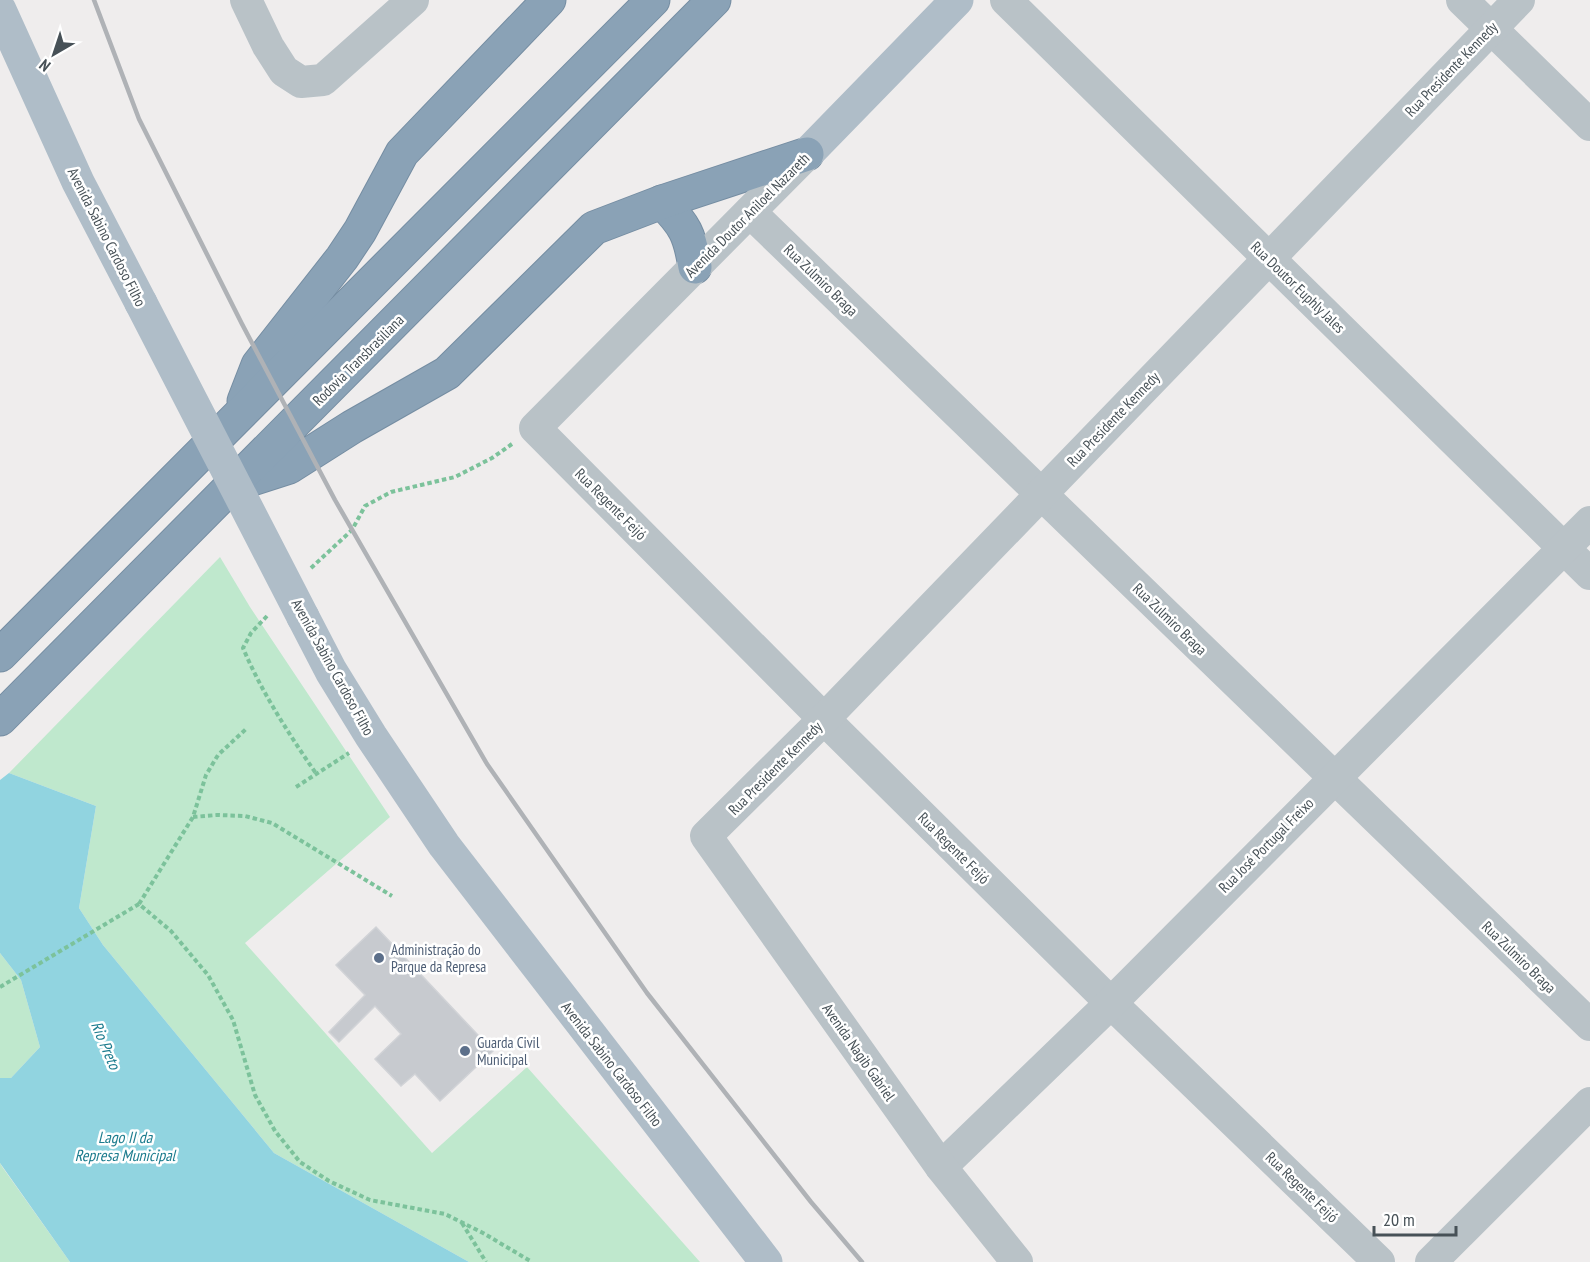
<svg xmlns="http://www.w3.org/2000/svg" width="1590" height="1262" font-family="'PT Sans Narrow',sans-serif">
  <rect width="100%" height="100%" fill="#efeded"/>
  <g fill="#bfe8cd">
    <path d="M220,557L250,607L390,817L245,943L432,1153L527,1067L700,1262H469L274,1153L103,945L79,908L96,806L9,773Z"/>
    <path d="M0,953L21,980L40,1047L11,1078H0Z"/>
    <path d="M0,1163L3,1168L70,1262H0Z"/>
  </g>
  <path fill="#91d4e0" d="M9,773L96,806L79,908L103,945L274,1153L469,1262H70L0,1163V1078H11L40,1047L21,980L0,953V780Z"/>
  <path fill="#c7cacf" stroke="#d1d3d7" stroke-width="1.5" d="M376,927L493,1051L440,1101L415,1074L401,1086L375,1059L401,1034L375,1006L339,1042L329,1032L365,995L336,965Z"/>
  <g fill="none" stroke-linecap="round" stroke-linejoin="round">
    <defs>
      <g id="highway">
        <path d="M662,202C685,225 690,235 695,267"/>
        <path d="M244,401L258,365L342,258L360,231L402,153L549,0"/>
        <path d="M240,483L289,467L352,427L447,373L594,228L662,202L807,154"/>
        <path d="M0,655L653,0"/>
        <path d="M0,719L714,0"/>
      </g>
    </defs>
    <use href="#highway" stroke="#758da2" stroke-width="35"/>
    <g stroke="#7cc29b" stroke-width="4" stroke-dasharray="4.5 3" stroke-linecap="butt">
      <path d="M311,568L352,530L365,506L391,492L455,477L492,458L512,444"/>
      <path d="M267,616L251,633L243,648C262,693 289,734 317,775"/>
      <path d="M296,787L349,753"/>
      <path d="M193,817L217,815L245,816L272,823L392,896"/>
      <path d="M139,904L193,817L206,775L218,755L246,729"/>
      <path d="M0,987L139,904L171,931L208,975L233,1020L255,1095L275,1131L300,1162L329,1181L370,1200L445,1214L483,1233L532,1262"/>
      <path d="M462,1223L486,1262"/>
    </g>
    <g stroke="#b9c2c7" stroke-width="32">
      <path d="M246,0L268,46L284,71L301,82L323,80L413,0"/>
      <path d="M1006,0L1590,574"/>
      <path d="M1462,0L1590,125"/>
      <path d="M807,154L535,428L824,719L1111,1003L1379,1262"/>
      <path d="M750,212L1590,1025"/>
      <path d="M941,1167L1111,1003L1590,522"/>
      <path d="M1017,1262L941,1167L706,836L824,719L1519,0"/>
      <path d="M1431,1262L1590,1103"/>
    </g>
    <g stroke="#afbdc8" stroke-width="33">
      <path d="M0,10L78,182L141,303"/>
      <path d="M807,154L957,0"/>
      <path d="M303,617L331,671L371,736L444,845L766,1262"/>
    </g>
    <use href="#highway" stroke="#8aa2b6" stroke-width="33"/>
    <path stroke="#afb2b6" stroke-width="4.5" d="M94,0L139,119L242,324L335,500L487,764L647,993L811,1202L862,1262"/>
    <path stroke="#afbdc8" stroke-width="33" d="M141,303L303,617"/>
  </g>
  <g fill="#5c6f8a" stroke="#fff" stroke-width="2">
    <circle cx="379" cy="958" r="6"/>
    <circle cx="465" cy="1051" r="6"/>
  </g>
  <g text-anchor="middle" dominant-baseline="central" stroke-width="5" stroke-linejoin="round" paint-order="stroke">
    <g font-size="15" fill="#475157" stroke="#fff">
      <text transform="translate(1451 69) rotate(-46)">Rua Presidente Kennedy</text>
      <text transform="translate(747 215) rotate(-45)">Avenida Doutor Aniloel Nazareth</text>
      <text transform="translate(107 237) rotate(63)">Avenida Sabino Cardoso Filho</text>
      <text transform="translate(821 280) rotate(44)">Rua Zulmiro Braga</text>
      <text transform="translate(1298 287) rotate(44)">Rua Doutor Euphly Jales</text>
      <text transform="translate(358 360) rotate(-45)">Rodovia Transbrasiliana</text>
      <text transform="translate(1113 419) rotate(-46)">Rua Presidente Kennedy</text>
      <text transform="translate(611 504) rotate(45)">Rua Regente Feijó</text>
      <text transform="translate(1170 619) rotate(44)">Rua Zulmiro Braga</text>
      <text transform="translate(333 667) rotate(61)">Avenida Sabino Cardoso Filho</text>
      <text transform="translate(775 768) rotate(-45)">Rua Presidente Kennedy</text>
      <text transform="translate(1266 845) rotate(-45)">Rua José Portugal Freixo</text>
      <text transform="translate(954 848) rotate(45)">Rua Regente Feijó</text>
      <text transform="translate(1519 957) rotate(44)">Rua Zulmiro Braga</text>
      <text transform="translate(859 1052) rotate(55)">Avenida Nagib Gabriel</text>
      <text transform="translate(612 1064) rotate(52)">Avenida Sabino Cardoso Filho</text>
      <text transform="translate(1302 1187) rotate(44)">Rua Regente Feijó</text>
    </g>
    <g font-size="15" fill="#4e5e75" stroke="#fff" text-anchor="start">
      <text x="391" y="949">Administração do<tspan x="391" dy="17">Parque da Represa</tspan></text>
      <text x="477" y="1042">Guarda Civil<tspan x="477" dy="17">Municipal</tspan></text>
    </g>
    <g font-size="16" font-style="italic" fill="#1c7c8e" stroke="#fff">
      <text transform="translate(106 1045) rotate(67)">Rio Preto</text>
      <text x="125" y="1137">Lago II da<tspan x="125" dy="18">Represa Municipal</tspan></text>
    </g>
  </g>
  <g transform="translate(54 54) rotate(219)" stroke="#ffffff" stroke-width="4.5" paint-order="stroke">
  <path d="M0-4.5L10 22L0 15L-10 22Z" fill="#475157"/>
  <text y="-9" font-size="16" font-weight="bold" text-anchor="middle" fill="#475157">N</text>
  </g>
  <path d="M1374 1226v9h82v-9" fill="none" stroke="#475157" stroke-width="3"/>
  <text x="1383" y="1226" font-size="18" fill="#475157" stroke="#ffffff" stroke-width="4.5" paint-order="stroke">20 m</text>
</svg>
